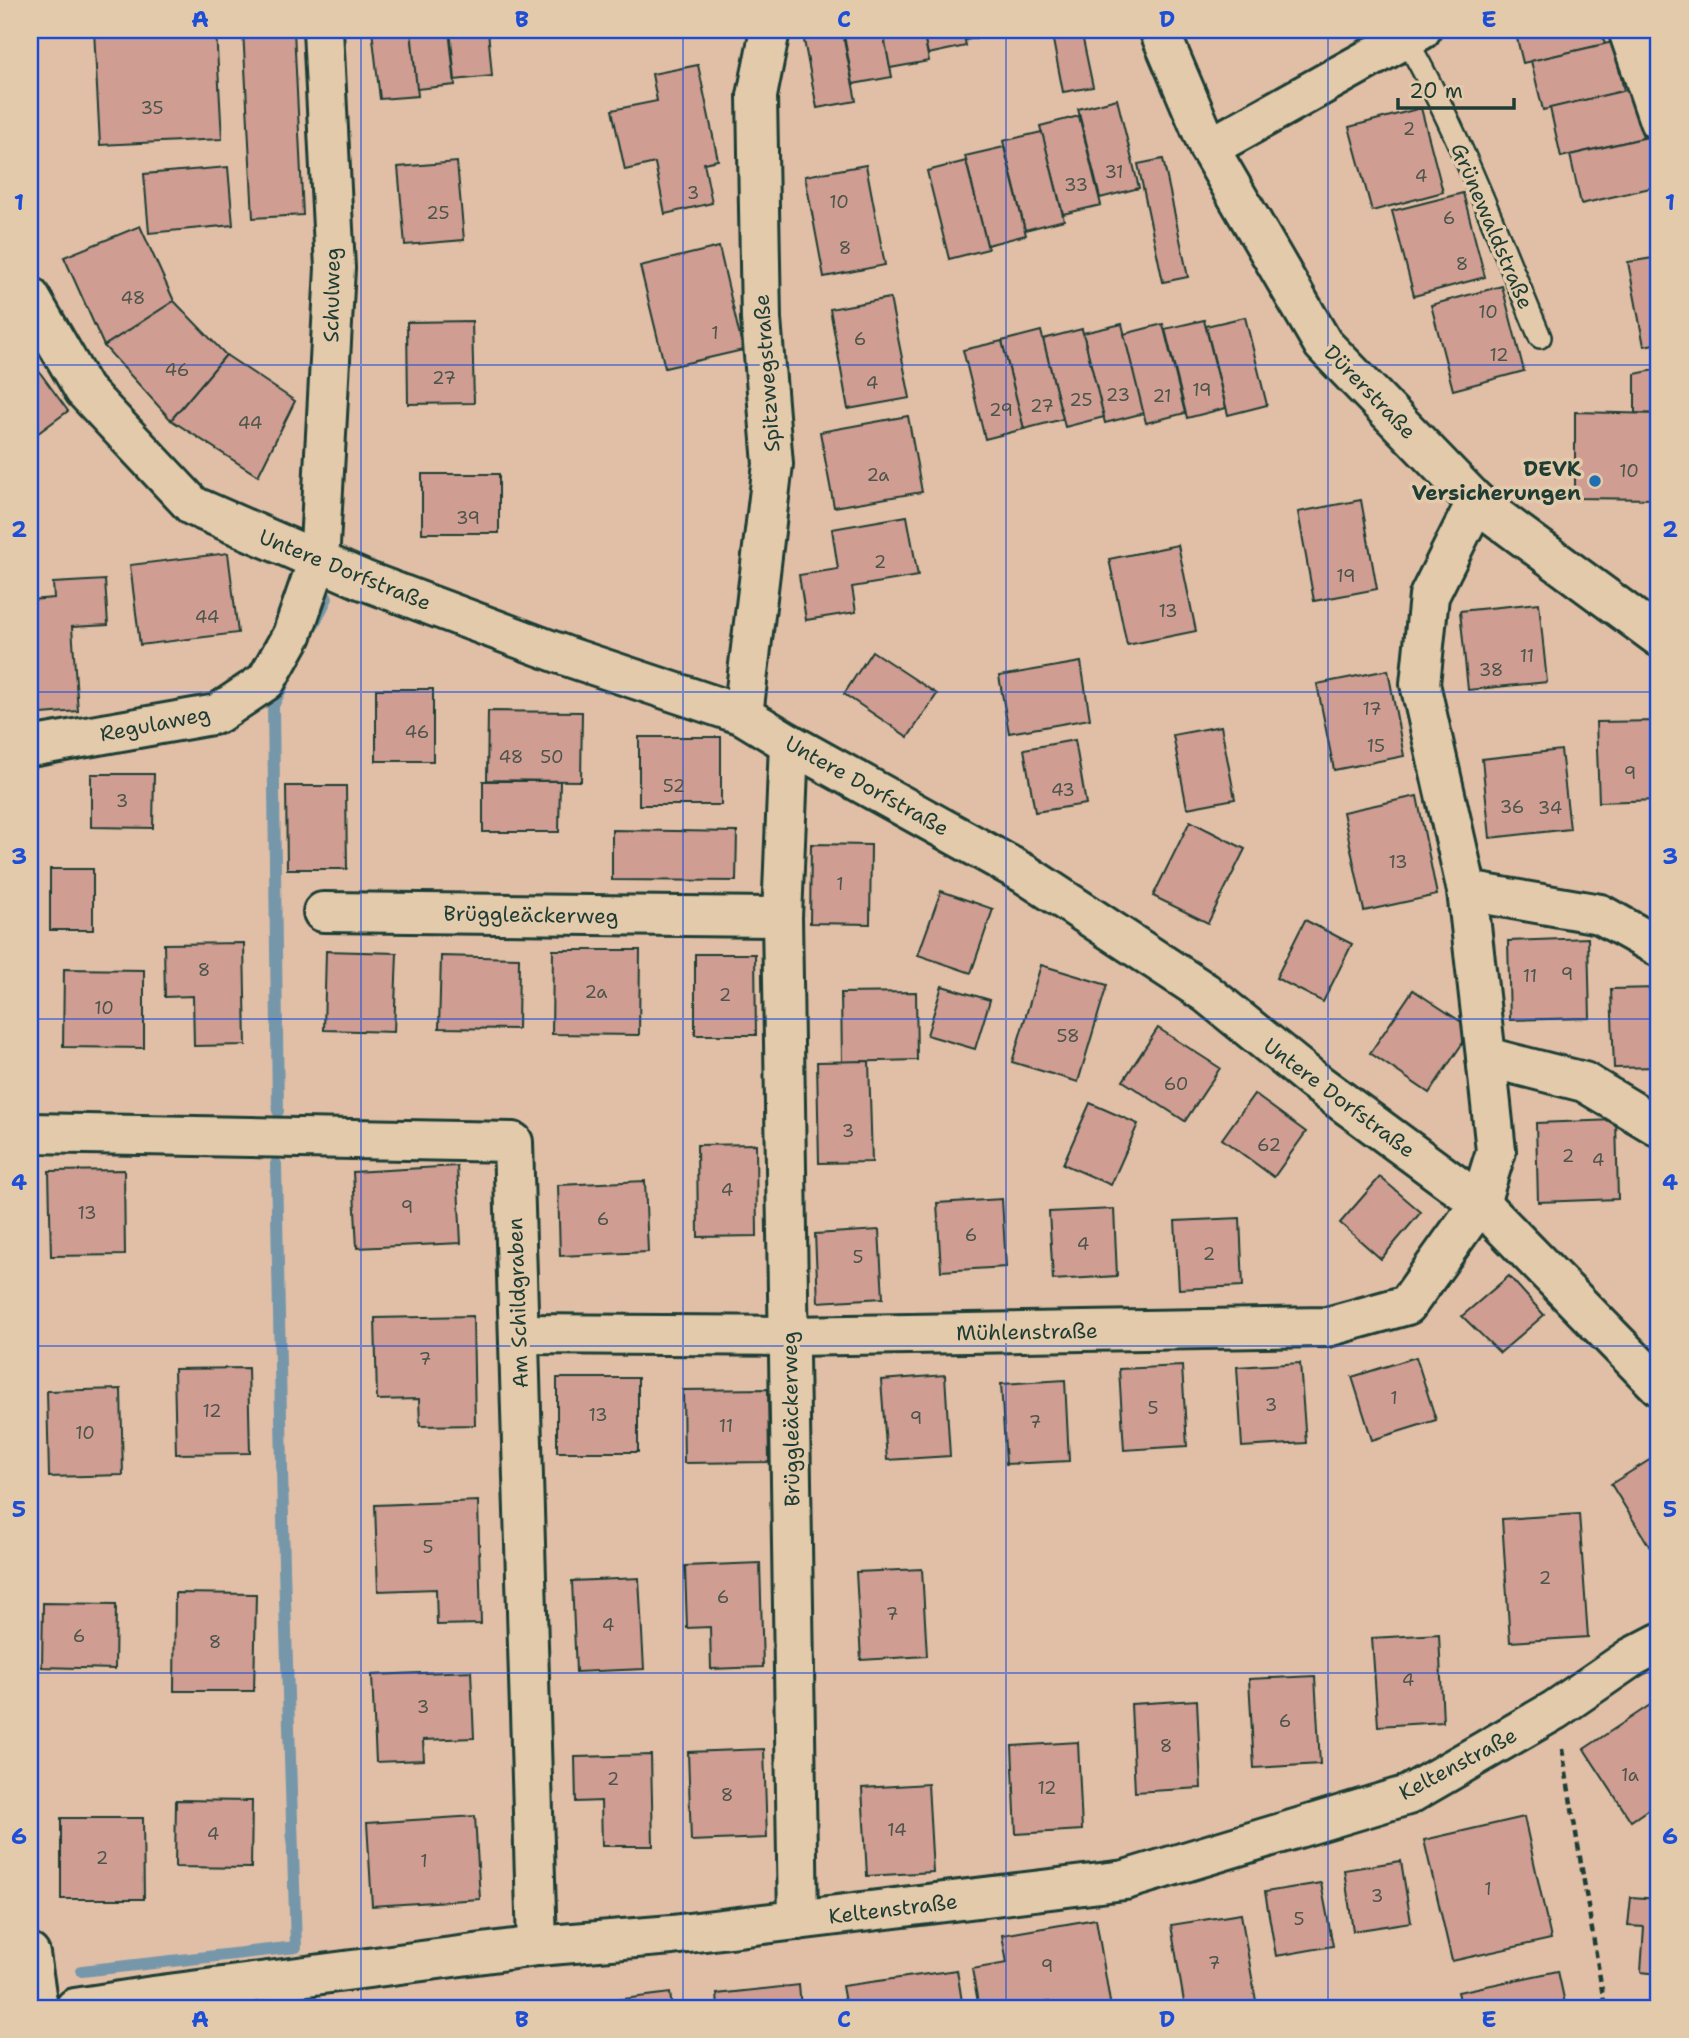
<svg xmlns="http://www.w3.org/2000/svg" width="1689" height="2038" font-family="'Shantell Sans',sans-serif">
  <rect width="100%" height="100%" fill="#e1bfa6"/>
  <filter id="ink" filterUnits="userSpaceOnUse"><feTurbulence type="fractalNoise" baseFrequency=".0143" numOctaves="2"/><feDisplacementMap in="SourceGraphic" scale="14" xChannelSelector="R" yChannelSelector="G"/><feConvolveMatrix kernelMatrix="1 2 1 2 8 2 1 2 1" color-interpolation-filters="sRGB"/></filter>
  <g filter="url(#ink)">
    <g fill="none" stroke-linecap="round" stroke-linejoin="round">
      <g stroke="#7697aa" stroke-width="12">
        <path d="M313,626L327,598"/>
        <path d="M278,1111L273,706L284,683"/>
        <path d="M82,1971L296,1947L284,1568L276,1164"/>
      </g>
    </g>
    <g fill="#cf9d91" stroke="#1f3d34" stroke-width="2">
      <path d="M94,30H216L222,139L100,145Z"/>
      <path d="M243,30H294L303,215L253,218Z"/>
      <path d="M372,30H411L418,96L380,99Z"/>
      <path d="M411,30H449L455,85L417,89Z"/>
      <path d="M450,30H488L492,76L455,80Z"/>
      <path d="M802,30H842L856,101L817,108Z"/>
      <path d="M843,30H883L892,77L853,84Z"/>
      <path d="M883,30H923L929,61L890,68Z"/>
      <path d="M923,30H963L966,46L928,54Z"/>
      <path d="M963,30H1003L1004,33L965,40Z"/>
      <path d="M1051,30H1081L1093,87L1063,92Z"/>
      <path d="M1515,30H1601L1605,44L1523,63Z"/>
      <path d="M1613,42L1624,91L1543,110L1531,61Z"/>
      <path d="M698,65L718,160L704,163L712,203L665,214L655,163L625,170L612,110L657,101L652,74Z"/>
      <path d="M1631,89L1643,138L1561,157L1550,108Z"/>
      <path d="M1117,99L1139,188L1100,198L1078,109Z"/>
      <path d="M1421,108L1443,192L1372,211L1349,127Z"/>
      <path d="M1079,116L1101,205L1063,214L1040,126Z"/>
      <path d="M1042,132L1064,220L1025,230L1003,141Z"/>
      <path d="M1652,136L1659,169V186L1581,204L1570,155Z"/>
      <path d="M1004,147L1026,235L987,245L965,156Z"/>
      <path d="M1163,159L1188,277L1163,282L1138,164Z"/>
      <path d="M966,161L988,249L949,259L927,171Z"/>
      <path d="M457,162L464,240L405,245L398,167Z"/>
      <path d="M866,165L885,265L824,277L805,176Z"/>
      <path d="M228,167L233,225L149,233L144,174Z"/>
      <path d="M1463,193L1485,277L1414,296L1392,211Z"/>
      <path d="M140,226L174,301L104,346L64,257Z"/>
      <path d="M719,247L743,350L665,368L640,266Z"/>
      <path d="M1659,257V343L1644,346L1628,262Z"/>
      <path d="M1502,286L1524,371L1453,390L1431,305Z"/>
      <path d="M890,298L910,398L848,409L830,309Z"/>
      <path d="M174,301L226,355L171,420L104,346Z"/>
      <path d="M1245,317L1267,405L1228,415L1206,326Z"/>
      <path d="M1204,320L1226,408L1187,418L1165,329Z"/>
      <path d="M472,321L474,403L408,404L407,322Z"/>
      <path d="M1122,324L1144,413L1105,423L1083,333Z"/>
      <path d="M1163,324L1185,413L1146,423L1124,334Z"/>
      <path d="M1082,329L1104,417L1065,427L1043,339Z"/>
      <path d="M1041,331L1063,419L1024,429L1002,341Z"/>
      <path d="M1002,341L1024,429L985,439L963,350Z"/>
      <path d="M226,355L295,401L258,476L171,420Z"/>
      <path d="M30,359L68,411L30,439Z"/>
      <path d="M1659,369V414L1635,413V374Z"/>
      <path d="M1575,412L1659,414V499L1575,498Z"/>
      <path d="M908,416L922,492L834,507L820,432Z"/>
      <rect x="422" y="474" width="77" height="59"/>
      <path d="M1361,500L1377,589L1314,601L1298,512Z"/>
      <path d="M907,516L918,576L852,587L856,612L806,620L799,575L838,569L832,529Z"/>
      <path d="M1178,545L1196,631L1127,645L1109,559Z"/>
      <path d="M228,553L238,633L140,645L130,565Z"/>
      <path d="M105,580L108,625L72,627L78,711L30,715V600L54,598L53,583Z"/>
      <path d="M1539,603L1547,682L1468,690L1460,611Z"/>
      <path d="M872,651L937,694L908,737L844,694Z"/>
      <path d="M1081,662L1090,719L1009,733L999,676Z"/>
      <path d="M1388,670L1404,756L1334,770L1317,684Z"/>
      <rect x="376" y="689" width="57" height="72"/>
      <path d="M488,711L582,712L581,781L487,780Z"/>
      <path d="M1659,721V800L1599,802L1596,722Z"/>
      <path d="M1221,726L1235,799L1187,808L1173,735Z"/>
      <rect x="639" y="737" width="82" height="68"/>
      <path d="M1075,740L1086,804L1035,812L1024,749Z"/>
      <path d="M1561,750L1570,829L1490,838L1482,759Z"/>
      <path d="M91,774H154L153,828L91,827Z"/>
      <path d="M483,781H560L559,832H483Z"/>
      <path d="M286,786H346L347,869H287Z"/>
      <path d="M1417,796L1437,895L1364,911L1343,812Z"/>
      <path d="M1190,821L1245,849L1208,923L1153,896Z"/>
      <path d="M612,830L737,832L736,881L612,880Z"/>
      <path d="M811,844L871,845L870,924L810,923Z"/>
      <rect x="50" y="869" width="43" height="61"/>
      <path d="M941,891L993,909L971,973L918,955Z"/>
      <path d="M1305,920L1352,944L1323,1002L1276,978Z"/>
      <path d="M1588,938L1590,1018L1510,1020L1508,941Z"/>
      <path d="M244,943L246,1045L194,1046L193,996L165,997L164,944Z"/>
      <path d="M553,950H640L639,1035L552,1034Z"/>
      <path d="M326,951L397,953L394,1032L324,1030Z"/>
      <path d="M695,954H755L756,1035H695Z"/>
      <path d="M441,956L519,958L518,1029L439,1028Z"/>
      <path d="M1041,965L1107,985L1078,1082L1012,1062Z"/>
      <path d="M64,969L144,970V1048L63,1047Z"/>
      <path d="M942,986L990,1000L975,1049L927,1035Z"/>
      <path d="M1659,988V1067L1614,1068L1611,989Z"/>
      <path d="M1413,990L1472,1029L1429,1093L1370,1053Z"/>
      <path d="M916,992L917,1060L842,1062L841,993Z"/>
      <path d="M1158,1028L1220,1068L1185,1121L1123,1081Z"/>
      <path d="M869,1061L872,1162L819,1163L817,1062Z"/>
      <path d="M1254,1094L1306,1132L1274,1177L1222,1139Z"/>
      <path d="M1090,1103L1138,1124L1111,1185L1063,1164Z"/>
      <path d="M1616,1120L1618,1199L1538,1202L1536,1123Z"/>
      <path d="M756,1144L757,1236L698,1237L697,1145Z"/>
      <path d="M457,1166L461,1243L357,1248L353,1172Z"/>
      <path d="M124,1170L125,1255L51,1256L49,1171Z"/>
      <path d="M1380,1177L1421,1212L1381,1259L1340,1223Z"/>
      <path d="M645,1181L648,1252L560,1256L558,1185Z"/>
      <path d="M1659,1191V1271H1653L1651,1192Z"/>
      <path d="M1002,1199L1006,1267L941,1271L937,1203Z"/>
      <path d="M1114,1209L1117,1276L1053,1280L1049,1212Z"/>
      <path d="M1240,1218L1243,1286L1179,1289L1175,1221Z"/>
      <path d="M879,1230L883,1298L818,1302L815,1234Z"/>
      <path d="M1509,1276L1544,1315L1500,1353L1462,1316Z"/>
      <path d="M473,1316L475,1425L420,1426L419,1399L377,1400L375,1318Z"/>
      <path d="M1416,1357L1436,1420L1372,1440L1352,1377Z"/>
      <path d="M1300,1363L1306,1443L1242,1447L1237,1367Z"/>
      <path d="M1182,1366L1187,1446L1124,1450L1119,1369Z"/>
      <path d="M248,1368L250,1453L176,1454L174,1369Z"/>
      <path d="M945,1375L950,1456L887,1460L881,1380Z"/>
      <rect x="557" y="1378" width="81" height="74"/>
      <path d="M1065,1380L1069,1461L1006,1464L1001,1384Z"/>
      <path d="M121,1389L123,1475L49,1477L47,1391Z"/>
      <path d="M768,1389L769,1462L684,1463L683,1390Z"/>
      <path d="M1659,1454V1562L1611,1484Z"/>
      <path d="M478,1501L481,1624L437,1625L436,1589L378,1591L375,1505Z"/>
      <path d="M1579,1514L1588,1637L1510,1642L1502,1519Z"/>
      <path d="M760,1563L763,1667L711,1669L710,1627L687,1628L685,1566Z"/>
      <path d="M922,1569L927,1656L861,1660L856,1572Z"/>
      <path d="M639,1578L644,1669L576,1672L572,1581Z"/>
      <path d="M175,1593L256,1594L254,1691H174Z"/>
      <path d="M43,1603L116,1604L115,1669L42,1667Z"/>
      <path d="M1439,1634L1443,1722L1378,1726L1372,1638Z"/>
      <path d="M471,1671L474,1738L423,1740L424,1760L376,1762L372,1675Z"/>
      <path d="M1315,1676L1320,1764L1254,1768L1249,1679Z"/>
      <path d="M1659,1699V1802L1631,1821L1584,1749Z"/>
      <path d="M1197,1700L1201,1788L1135,1792L1131,1704Z"/>
      <path d="M1078,1742L1082,1830L1016,1834L1012,1746Z"/>
      <path d="M764,1749L767,1838L691,1841L688,1752Z"/>
      <path d="M651,1755L653,1846H602L601,1801L576,1802L575,1757Z"/>
      <path d="M928,1784L933,1872L867,1876L862,1788Z"/>
      <path d="M176,1800L252,1801L251,1868L175,1867Z"/>
      <path d="M475,1816L480,1899L372,1906L367,1823Z"/>
      <path d="M1524,1817L1551,1939L1452,1961L1424,1840Z"/>
      <path d="M61,1818H143L144,1899H61Z"/>
      <path d="M1401,1861L1411,1922L1353,1931L1344,1870Z"/>
      <path d="M1321,1883L1333,1946L1276,1956L1265,1892Z"/>
      <path d="M1631,1897L1659,1899V1974L1641,1972L1644,1927L1628,1926Z"/>
      <path d="M1241,1914L1256,2001L1212,2008H1185L1171,1925Z"/>
      <path d="M1096,1919L1111,2008H1050L1049,2002L1014,2008H979L972,1969L1007,1963L1002,1935Z"/>
      <path d="M957,1970L963,2008H846L842,1986Z"/>
      <path d="M1558,1971L1566,2008H1462L1458,1992Z"/>
      <path d="M799,1985L801,2008H718L717,1994Z"/>
      <path d="M670,1993L672,2008H552Z"/>
      <path d="M506,2004L507,2008H467Z"/>
    </g>
    <g fill="none" stroke-linecap="round" stroke-linejoin="round">
      <defs>
        <path id="lane" d="M1406,39C1460,134 1498,237 1540,337"/>
        <g id="street">
          <path d="M1159,30L1209,148L1323,344L1476,502L1659,637"/>
          <path d="M1628,30L1659,121"/>
          <path d="M1209,148L1421,30"/>
          <path d="M30,297L84,390L193,506L363,580L566,656L743,715L789,743L1025,874L1206,993L1313,1080L1480,1203L1659,1386"/>
          <path d="M1476,502L1429,596L1420,684L1467,891L1600,914L1659,947"/>
          <path d="M743,715L773,464L761,319L757,96L770,30"/>
          <path d="M789,743L782,917L798,1920"/>
          <path d="M30,747L217,714L266,681L292,635L318,560L320,545L335,268L323,30"/>
          <path d="M1467,891L1486,1057"/>
          <path d="M323,912L782,917"/>
          <path d="M30,1133L513,1142L537,1946"/>
          <path d="M519,1334L790,1336L1327,1327L1407,1305L1480,1203L1496,1151L1486,1057L1584,1082L1659,1127"/>
          <path d="M30,1954L38,2008"/>
          <path d="M75,2008L153,1996L537,1946L672,1935L1125,1880L1408,1795L1555,1710L1632,1657L1659,1643"/>
        </g>
      </defs>
      <use href="#lane" stroke="#1f3d34" stroke-width="26"/>
      <use href="#street" stroke="#1f3d34" stroke-width="44"/>
      <path stroke="#1f3d34" stroke-width="4.5" stroke-dasharray="7 5" stroke-linecap="butt" d="M1562,1749L1605,2008"/>
      <use href="#lane" stroke="#e2caab" stroke-width="21"/>
      <use href="#street" stroke="#e2caab" stroke-width="38"/>
    </g>
  </g>
  <path fill="none" stroke="#1d4ed8" stroke-width="2" stroke-opacity="0.55" d="M361,30V2008M683,30V2008M1006,30V2008M1328,30V2008M30,365H1659M30,692H1659M30,1019H1659M30,1346H1659M30,1673H1659"/>
  <circle fill="#1f6fb2" stroke="#e2caab" stroke-width="2.5" cx="1595" cy="481" r="7"/>
  <g text-anchor="middle" dominant-baseline="central" stroke-width="7" stroke-linejoin="round" paint-order="stroke">
    <g font-size="18" fill="#4b554b">
      <text x="152" y="108">35</text>
      <text x="1409" y="129">2</text>
      <text x="1114" y="172">31</text>
      <text x="1421" y="176">4</text>
      <text x="1076" y="185">33</text>
      <text x="693" y="193">3</text>
      <text x="839" y="202">10</text>
      <text x="438" y="213">25</text>
      <text x="1449" y="218">6</text>
      <text x="845" y="248">8</text>
      <text x="1462" y="264">8</text>
      <text x="133" y="298">48</text>
      <text x="1488" y="312">10</text>
      <text x="715" y="333">1</text>
      <text x="860" y="339">6</text>
      <text x="1499" y="355">12</text>
      <text x="177" y="370">46</text>
      <text x="444" y="378">27</text>
      <text x="872" y="383">4</text>
      <text x="1202" y="390">19</text>
      <text x="1118" y="395">23</text>
      <text x="1162" y="396">21</text>
      <text x="1081" y="400">25</text>
      <text x="1042" y="406">27</text>
      <text x="1001" y="410">29</text>
      <text x="250" y="423">44</text>
      <text x="1629" y="471">10</text>
      <text x="878" y="475">2a</text>
      <text x="468" y="518">39</text>
      <text x="880" y="562">2</text>
      <text x="1346" y="576">19</text>
      <text x="1168" y="611">13</text>
      <text x="207" y="617">44</text>
      <text x="1527" y="656">11</text>
      <text x="1491" y="670">38</text>
      <text x="1372" y="709">17</text>
      <text x="417" y="732">46</text>
      <text x="1376" y="746">15</text>
      <text x="511" y="757">48</text>
      <text x="552" y="757">50</text>
      <text x="1630" y="773">9</text>
      <text x="674" y="786">52</text>
      <text x="1063" y="790">43</text>
      <text x="122" y="801">3</text>
      <text x="1512" y="807">36</text>
      <text x="1550" y="808">34</text>
      <text x="1398" y="862">13</text>
      <text x="840" y="884">1</text>
      <text x="204" y="970">8</text>
      <text x="1567" y="974">9</text>
      <text x="1530" y="976">11</text>
      <text x="596" y="992">2a</text>
      <text x="725" y="995">2</text>
      <text x="104" y="1008">10</text>
      <text x="1068" y="1036">58</text>
      <text x="1176" y="1084">60</text>
      <text x="848" y="1131">3</text>
      <text x="1269" y="1145">62</text>
      <text x="1568" y="1156">2</text>
      <text x="1598" y="1160">4</text>
      <text x="727" y="1190">4</text>
      <text x="407" y="1207">9</text>
      <text x="87" y="1213">13</text>
      <text x="603" y="1219">6</text>
      <text x="971" y="1235">6</text>
      <text x="1083" y="1244">4</text>
      <text x="1209" y="1254">2</text>
      <text x="858" y="1257">5</text>
      <text x="425" y="1359">7</text>
      <text x="1394" y="1398">1</text>
      <text x="1271" y="1405">3</text>
      <text x="1153" y="1408">5</text>
      <text x="212" y="1411">12</text>
      <text x="598" y="1415">13</text>
      <text x="916" y="1418">9</text>
      <text x="1035" y="1422">7</text>
      <text x="726" y="1426">11</text>
      <text x="85" y="1433">10</text>
      <text x="428" y="1547">5</text>
      <text x="1545" y="1578">2</text>
      <text x="723" y="1597">6</text>
      <text x="892" y="1614">7</text>
      <text x="608" y="1625">4</text>
      <text x="79" y="1636">6</text>
      <text x="215" y="1642">8</text>
      <text x="1408" y="1680">4</text>
      <text x="423" y="1707">3</text>
      <text x="1285" y="1721">6</text>
      <text x="1166" y="1746">8</text>
      <text x="1630" y="1775">1a</text>
      <text x="613" y="1779">2</text>
      <text x="1047" y="1788">12</text>
      <text x="727" y="1795">8</text>
      <text x="897" y="1830">14</text>
      <text x="213" y="1834">4</text>
      <text x="102" y="1858">2</text>
      <text x="424" y="1861">1</text>
      <text x="1488" y="1889">1</text>
      <text x="1377" y="1896">3</text>
      <text x="1299" y="1919">5</text>
      <text x="1214" y="1963">7</text>
      <text x="1047" y="1966">9</text>
    </g>
    <g font-size="21" fill="#1f3d34" stroke="#e2caab">
      <text transform="translate(1492 226) rotate(67)">Grünewaldstraße</text>
      <text transform="translate(332 295) rotate(-89)">Schulweg</text>
      <text transform="translate(767 373) rotate(-94)">Spitzwegstraße</text>
      <text transform="translate(1370 392) rotate(46)">Dürerstraße</text>
      <text transform="translate(345 570) rotate(22)">Untere Dorfstraße</text>
      <text transform="translate(155 724) rotate(-11)">Regulaweg</text>
      <text transform="translate(867 786) rotate(29)">Untere Dorfstraße</text>
      <text transform="translate(531 915) rotate(1)">Brüggleäckerweg</text>
      <text transform="translate(1339 1098) rotate(37)">Untere Dorfstraße</text>
      <text transform="translate(518 1303) rotate(-92)">Am Schildgraben</text>
      <text transform="translate(1027 1332) rotate(-1)">Mühlenstraße</text>
      <text transform="translate(791 1419) rotate(-91)">Brüggleäckerweg</text>
      <text transform="translate(1458 1764) rotate(-28)">Keltenstraße</text>
      <text transform="translate(893 1909) rotate(-7)">Keltenstraße</text>
    </g>
    <g font-size="21" font-weight="bold" fill="#1f3d34" stroke="#e2caab" text-anchor="end">
      <text x="1581" y="469">DEVK<tspan x="1581" dy="24">Versicherungen</tspan></text>
    </g>
  </g>
  <rect width="1689" height="2038" fill="none" stroke="#e2caab" stroke-width="77"/>
  <path d="M1398 98v10h116v-10" fill="none" stroke="#1f3d34" stroke-width="3.5"/>
  <text x="1409" y="98" font-size="21" fill="#1f3d34" stroke="#e2caab" stroke-width="5" paint-order="stroke">20 m</text>
  <rect x="38" y="38" width="1612" height="1962" fill="none" stroke="#1d4ed8" stroke-width="2.5"/>
  <g font-size="23" text-anchor="middle" font-weight="bold" fill="#1d4ed8">
    <text x="200" y="27">A</text>
    <text x="522" y="27">B</text>
    <text x="844" y="27">C</text>
    <text x="1167" y="27">D</text>
    <text x="1489" y="27">E</text>
    <text x="19" y="210">1</text>
    <text x="1670" y="210">1</text>
    <text x="19" y="537">2</text>
    <text x="1670" y="537">2</text>
    <text x="19" y="864">3</text>
    <text x="1670" y="864">3</text>
    <text x="19" y="1190">4</text>
    <text x="1670" y="1190">4</text>
    <text x="19" y="1517">5</text>
    <text x="1670" y="1517">5</text>
    <text x="19" y="1844">6</text>
    <text x="1670" y="1844">6</text>
    <text x="200" y="2027">A</text>
    <text x="522" y="2027">B</text>
    <text x="844" y="2027">C</text>
    <text x="1167" y="2027">D</text>
    <text x="1489" y="2027">E</text>
  </g>
</svg>
